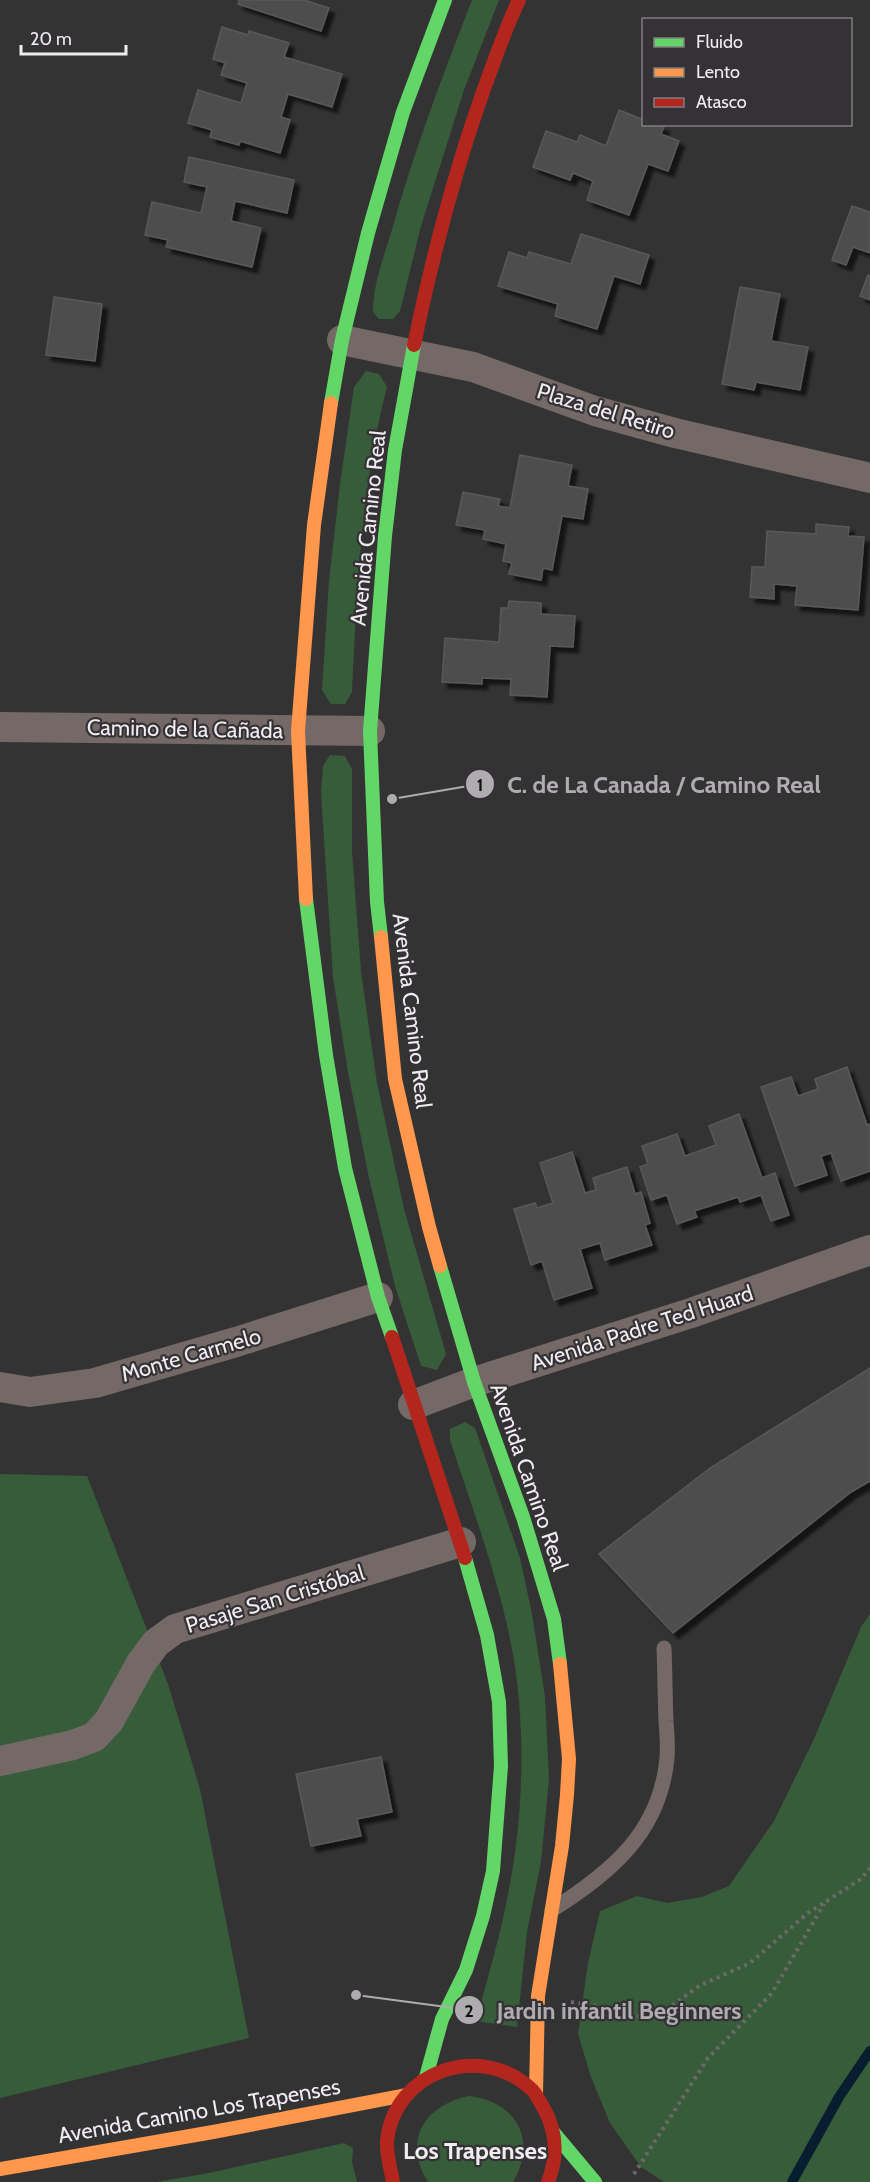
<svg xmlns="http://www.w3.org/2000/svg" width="870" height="2182" font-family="Cabin,sans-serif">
  <defs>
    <filter id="shadow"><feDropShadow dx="5.5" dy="5.5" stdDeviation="1.5" flood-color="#0009"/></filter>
  </defs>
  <rect width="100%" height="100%" fill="#343334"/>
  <g fill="#375c3a">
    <path d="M472,0H499L464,90L421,226L400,311L393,319H379L373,312C373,285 383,259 391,233C413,154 442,77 472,0Z"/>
    <path d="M366,371L379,374L387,387C361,486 357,591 352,692L345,704H331L322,690L329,581L340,484L354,387Z"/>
    <path d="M330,755L345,756L352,769V851L361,972L377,1083L404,1209L446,1354L437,1370L421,1366L395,1286L369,1178L348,1072L333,977L321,793L323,766Z"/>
    <path d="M465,1422L475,1428L520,1558L532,1614L545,1697L549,1779L541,1862L527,1932L517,2027L476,2021C488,1977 501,1933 509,1889C522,1822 525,1749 517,1681C507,1600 475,1517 450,1440V1429Z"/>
    <path d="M0,1474L87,1476L168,1684L200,1789L249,2038L0,2098Z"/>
    <path d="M870,1614V2182H664L641,2167L610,2123L591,2077L578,2034L588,1963L600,1911L637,1896L667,1903L702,1897L729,1886L774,1821L814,1739L861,1627Z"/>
    <path d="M469,2096C516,2101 538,2140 513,2182H428C402,2141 424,2105 469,2096Z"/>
    <path d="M344,2143L353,2148L352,2162L357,2182H157L209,2173Z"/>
  </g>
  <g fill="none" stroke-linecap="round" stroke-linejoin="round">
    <path stroke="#081d30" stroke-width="10" d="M792,2182L839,2097L870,2051"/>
  </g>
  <g fill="#4e4d4e" stroke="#595859" stroke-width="1.5" filter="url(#shadow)">
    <path d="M239,0H304L329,8L321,31L238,4Z"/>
    <path d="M222,27L248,35L249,31L289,43L284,57L342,74L332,107L288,94L281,117L290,120L280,153L240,141L239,145L210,137L212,130L188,123L198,90L241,103L247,83L221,75L225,63L213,59Z"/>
    <path d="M619,110L644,120V124H657L664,127L661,134L679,141L668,171L648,164L629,215L587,200L593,181L573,173L570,180L533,167L546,131L577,142L580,135L606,146Z"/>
    <path d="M189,157L294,180L287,213L235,201L231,221L261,228L252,267L166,247L168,240L145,235L152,202L201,213L207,187L184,182Z"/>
    <path d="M852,206L870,212V253L853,247L846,265L832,260Z"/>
    <path d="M581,234L649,255L640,284L614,276L597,329L555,316L558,304L498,286L509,252L527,258L529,252L571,264Z"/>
    <path d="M868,275L870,276V300L860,296Z"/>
    <path d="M740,287L780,294L771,341L808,347L800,390L756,382L754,390L722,384Z"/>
    <path d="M54,297L102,304L95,361L46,355Z"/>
    <path d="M520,455L572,465L568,486L588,489L583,519L562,516L552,570L543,568L541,580L509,574L512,563L503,561L506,544L483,539L485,530L456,525L463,492L500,499L498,506L510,508Z"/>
    <path d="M816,524L849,527L848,536L864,537L858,610L795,605L797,586L774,584V599L750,597L752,567H765L767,531L816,534Z"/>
    <path d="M509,601L541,603V614L575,616L573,647L550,646L547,697L510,695L511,679L482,678V684L442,682L445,638L499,642L501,608H508Z"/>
    <path d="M847,1067L867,1125L870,1124V1171L841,1181L831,1153L821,1156L827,1175L795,1186L761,1087L791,1077L798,1096L818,1089L815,1079Z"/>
    <path d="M739,1114L762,1178L775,1173L789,1215L771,1221L761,1195L740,1202L738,1197L694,1211L697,1217L677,1224L667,1195L651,1200L640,1167L648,1164L642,1146L677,1134L685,1156L716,1145L709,1126Z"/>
    <path d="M572,1152L585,1193L596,1190L593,1178L627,1167L635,1194L641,1192L650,1223L645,1225L652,1245L605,1260L600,1243L580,1249L592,1288L554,1300L542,1261L531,1265L514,1209L535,1203L537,1208L553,1203L540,1163Z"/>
    <path d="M870,1368V1481L851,1492L673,1633L599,1554L710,1468Z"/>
    <path d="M381,1757L392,1812L357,1819L361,1836L311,1846L296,1774Z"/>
  </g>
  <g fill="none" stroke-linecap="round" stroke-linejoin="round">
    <g stroke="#706969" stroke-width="4" stroke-dasharray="3 4.5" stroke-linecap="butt">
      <path d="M571,2002L602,2007L638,2016L666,2010L699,1986L750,1963L808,1913L861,1879L870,1868"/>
      <path d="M634,2174L708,2058L772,1993L824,1904"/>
    </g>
    <path stroke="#756967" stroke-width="15" d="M552,1910C611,1872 660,1833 667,1758C668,1746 667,1733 666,1721C665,1697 665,1672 664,1648"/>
    <g stroke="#756967" stroke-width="30">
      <path d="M342,340L473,367L595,411L675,433L870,478"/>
      <path d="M0,727L370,731"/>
      <path d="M0,1387L30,1392L95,1383L236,1342L378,1297"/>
      <path d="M413,1405L474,1382L691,1313L870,1250"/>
      <path d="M0,1761L73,1745L94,1737L109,1721L141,1663L156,1643L175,1629L461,1542"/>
    </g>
    <g stroke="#63d668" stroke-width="14">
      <path d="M331,403L342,340L368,233L403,112L445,0"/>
      <path d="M306,899L326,1055L345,1168L378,1297L392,1337"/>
      <path d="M381,937L377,902L370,731L385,536L395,450L414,345"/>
      <path d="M440,1266L474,1382L523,1517L554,1619L560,1664"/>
      <path d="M426,2077L442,2019L466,1970L483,1916L493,1871L501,1766L499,1702L487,1635L465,1558"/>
      <path d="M554,2133L595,2182"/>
    </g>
    <g stroke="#ff974d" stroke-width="14">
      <path d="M306,899L298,731L314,525L331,403"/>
      <path d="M381,937L395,1079L429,1227L440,1266"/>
      <path d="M536,2094L538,1996L562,1846L567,1795L569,1759L560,1664"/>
      <path d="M0,2169L213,2132L406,2095"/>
    </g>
    <g stroke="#b3261e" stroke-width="14">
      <path d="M414,345C432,258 454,173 484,89C495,59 505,29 519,0"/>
      <path d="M392,1337L465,1558"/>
      <path d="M393,2182C391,2169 386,2154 387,2141C394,2071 480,2042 530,2088C536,2092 539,2101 543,2107C557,2131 558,2156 548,2182"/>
    </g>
  </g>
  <g text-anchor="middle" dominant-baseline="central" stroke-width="4.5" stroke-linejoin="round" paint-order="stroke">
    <g font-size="22" fill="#efedef" stroke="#343235">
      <text transform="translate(606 411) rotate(17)">Plaza del Retiro</text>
      <text transform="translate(368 528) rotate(-84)">Avenida Camino Real</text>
      <text transform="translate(185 729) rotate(1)">Camino de la Cañada</text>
      <text transform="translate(412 1011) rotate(83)">Avenida Camino Real</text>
      <text transform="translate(642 1328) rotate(-18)">Avenida Padre Ted Huard</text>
      <text transform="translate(191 1355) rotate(-16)">Monte Carmelo</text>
      <text transform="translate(529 1477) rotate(71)">Avenida Camino Real</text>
      <text transform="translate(275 1599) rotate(-17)">Pasaje San Cristóbal</text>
      <text transform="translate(199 2111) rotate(-10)">Avenida Camino Los Trapenses</text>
    </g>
    <g font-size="24" font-weight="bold" fill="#efedef" stroke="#343235">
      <text x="475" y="2150">Los Trapenses</text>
    </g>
  </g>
  <path fill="none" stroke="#aeacae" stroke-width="2" d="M392 799L480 784M356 1995L469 2010"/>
  <g fill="#aeacae" stroke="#343235" stroke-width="2">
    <circle cx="392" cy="799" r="6"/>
    <circle cx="356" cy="1995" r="6"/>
    <circle cx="480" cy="784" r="15"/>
    <circle cx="469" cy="2010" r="15"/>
  </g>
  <g font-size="18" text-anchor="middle" font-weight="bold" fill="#111">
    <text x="480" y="791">1</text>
    <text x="469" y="2017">2</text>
  </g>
  <g font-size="24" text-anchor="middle" font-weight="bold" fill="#aeacae" stroke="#343235" stroke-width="4.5" stroke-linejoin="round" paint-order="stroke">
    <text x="664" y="793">C. de La Canada / Camino Real</text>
    <text x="619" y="2019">Jardin infantil Beginners</text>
  </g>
  <rect x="642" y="18" width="210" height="108" fill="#343235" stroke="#7f7d7f" stroke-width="1.5"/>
  <rect x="654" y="38" width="30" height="9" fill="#63d668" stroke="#7f7d7f" stroke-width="1.5"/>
  <text x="696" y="48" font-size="18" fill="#efedef">Fluido</text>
  <rect x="654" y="68" width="30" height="9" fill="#ff974d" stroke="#7f7d7f" stroke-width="1.5"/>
  <text x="696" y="78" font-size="18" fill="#efedef">Lento</text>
  <rect x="654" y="98" width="30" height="9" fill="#b3261e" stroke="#7f7d7f" stroke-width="1.5"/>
  <text x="696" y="108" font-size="18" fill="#efedef">Atasco</text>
  <path d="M21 45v9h105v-9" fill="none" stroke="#efedef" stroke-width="3"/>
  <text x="30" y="45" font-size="18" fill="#efedef" stroke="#343235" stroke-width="4.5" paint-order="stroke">20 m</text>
</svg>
